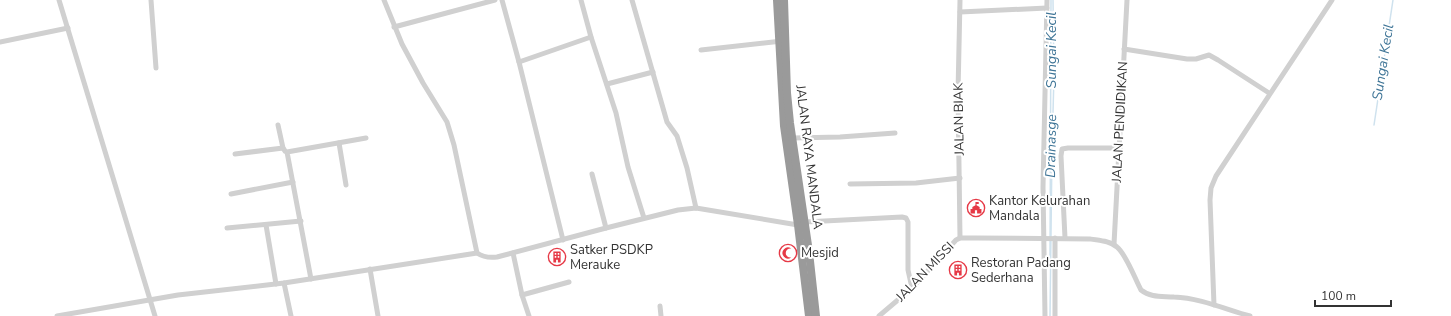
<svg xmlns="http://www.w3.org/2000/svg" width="1451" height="316" font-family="'Nunito Sans',sans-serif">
  <rect width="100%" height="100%" fill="#fff"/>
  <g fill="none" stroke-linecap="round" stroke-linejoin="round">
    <g stroke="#cfe2ee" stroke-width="1.5">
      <path d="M1374,125L1393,0"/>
      <path d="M1050,264L1051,0"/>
      <path d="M1050,316L1052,150L1054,75L1053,0"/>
    </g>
    <g stroke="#d0d0d0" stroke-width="5">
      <path d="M59,0L155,316"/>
      <path d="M151,0L156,68"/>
      <path d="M384,0L402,44L423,83L447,122L454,145L477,253C483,257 490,258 497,257L606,228L678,210L696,208L798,225"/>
      <path d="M502,0L519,62L563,240"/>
      <path d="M581,0L591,37L616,113L628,167L644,218"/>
      <path d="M632,0L667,122L677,136L687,168L696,208"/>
      <path d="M960,12L1047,8"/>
      <path d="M394,27L495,0"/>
      <path d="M0,42L68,28"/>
      <path d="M1124,49L1187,59H1196L1209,55L1218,60L1269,93"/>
      <path d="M701,50L782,41"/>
      <path d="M519,62L591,37"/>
      <path d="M607,84L653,72"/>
      <path d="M278,125L283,148L285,151"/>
      <path d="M792,138L840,137L895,133"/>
      <path d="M339,143L346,185"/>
      <path d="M235,154L283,148"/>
      <path d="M592,174L606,228"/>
      <path d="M850,184L916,183L960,178"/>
      <path d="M231,194L293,182"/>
      <path d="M805,222L902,217L906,218L908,222V270L912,288"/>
      <path d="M266,225L276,284"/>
      <path d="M227,228L301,221"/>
      <path d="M960,238L958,93L960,0"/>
      <path d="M1065,238L1061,156L1062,149L1068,148H1120"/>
      <path d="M1114,244L1127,0"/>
      <path d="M513,253L522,295L529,316"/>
      <path d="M370,269L378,316"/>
      <path d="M311,279L287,152L366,138"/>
      <path d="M284,283L291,316"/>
      <path d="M522,295L569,282"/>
      <path d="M1214,305L1210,200L1211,188L1216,176L1332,0"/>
      <path d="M660,306L661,316"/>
      <path d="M57,316L178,295L284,283L477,253"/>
      <path d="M879,316L912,288L956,240L960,238H976L1090,239C1099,240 1110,241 1117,247C1126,254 1135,279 1141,290C1151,298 1162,296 1174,297C1200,298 1225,309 1250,316"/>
      <path d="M1045,316L1043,187L1047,0"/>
      <path d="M1055,316V238"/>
    </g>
    <g stroke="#9a9a9a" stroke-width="8">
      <path d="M777,0L784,126L798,225L809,316"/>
      <path d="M784,0L787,93L790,123L809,252L816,316"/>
    </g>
  </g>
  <defs>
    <symbol id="civic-ring" viewBox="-11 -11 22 22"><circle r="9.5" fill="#fff" stroke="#e63946" stroke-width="1.5"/><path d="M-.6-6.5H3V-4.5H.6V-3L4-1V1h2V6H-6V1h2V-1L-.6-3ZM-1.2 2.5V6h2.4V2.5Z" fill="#e63946"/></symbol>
    <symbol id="mosque-ring" viewBox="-11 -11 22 22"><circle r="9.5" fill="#fff" stroke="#e63946" stroke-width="1.5"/><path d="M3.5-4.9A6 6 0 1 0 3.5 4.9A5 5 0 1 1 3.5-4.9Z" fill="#e63946"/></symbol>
    <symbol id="building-ring" viewBox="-11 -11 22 22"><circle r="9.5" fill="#fff" stroke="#e63946" stroke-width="1.5"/><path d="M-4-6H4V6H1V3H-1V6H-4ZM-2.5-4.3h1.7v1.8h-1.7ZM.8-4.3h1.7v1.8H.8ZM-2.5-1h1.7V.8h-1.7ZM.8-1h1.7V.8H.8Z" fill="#e63946"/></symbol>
  </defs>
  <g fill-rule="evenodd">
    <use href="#civic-ring" x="966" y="198" width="20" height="20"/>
    <use href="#mosque-ring" x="778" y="243" width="20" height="20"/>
    <use href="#building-ring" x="547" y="247" width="20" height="20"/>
    <use href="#building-ring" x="948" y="260" width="20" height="20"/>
  </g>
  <g text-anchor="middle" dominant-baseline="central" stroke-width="4" stroke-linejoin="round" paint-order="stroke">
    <g font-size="13" fill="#333" stroke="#fff">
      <text transform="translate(959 119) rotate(-91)">JALAN BIAK</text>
      <text transform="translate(1120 122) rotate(-87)">JALAN PENDIDIKAN</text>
      <text transform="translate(809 157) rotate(83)">JALAN RAYA MANDALA</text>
      <text transform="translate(925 272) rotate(-46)">JALAN MISSI</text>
    </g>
    <g font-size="13" fill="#333" stroke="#fff" text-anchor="start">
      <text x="989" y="201">Kantor Kelurahan<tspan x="989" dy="15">Mandala</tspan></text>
      <text x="570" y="250">Satker PSDKP<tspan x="570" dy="15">Merauke</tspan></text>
      <text x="801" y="253">Mesjid</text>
      <text x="971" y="263">Restoran Padang<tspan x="971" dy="15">Sederhana</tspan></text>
    </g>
    <g font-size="14" font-style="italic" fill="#3f7597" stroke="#fff">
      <text transform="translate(1051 50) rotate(-90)">Sungai Kecil</text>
      <text transform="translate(1383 62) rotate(-81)">Sungai Kecil</text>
      <text transform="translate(1051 146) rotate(-89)">Drainasge</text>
    </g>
  </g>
  <path d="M1315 300v6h76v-6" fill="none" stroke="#333333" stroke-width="2"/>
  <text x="1321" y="300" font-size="12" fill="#333333" stroke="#ffffff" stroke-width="3" paint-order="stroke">100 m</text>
</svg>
